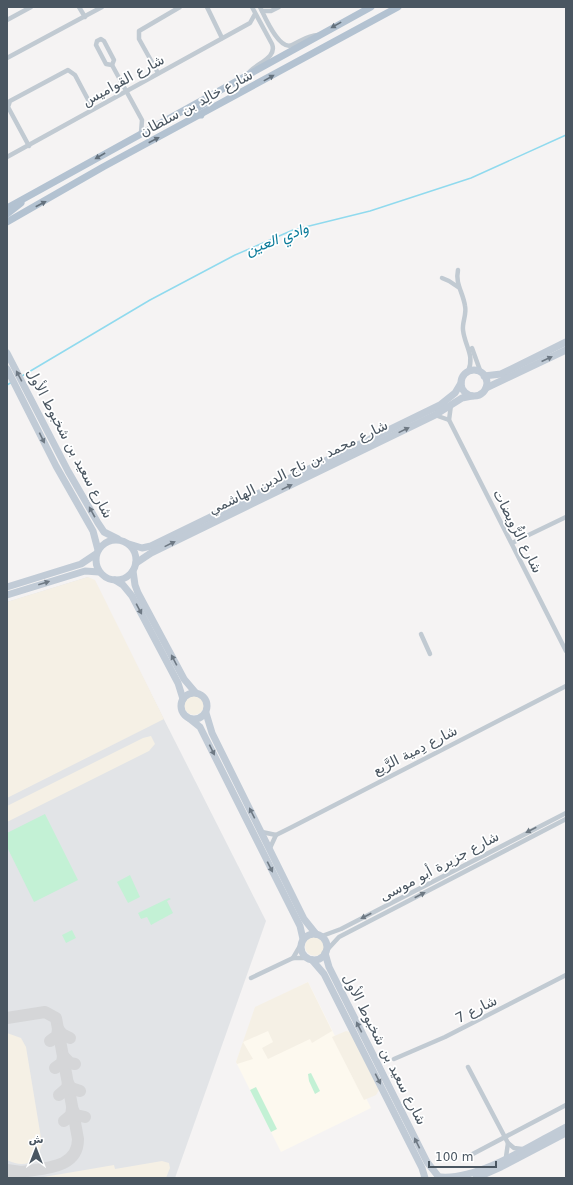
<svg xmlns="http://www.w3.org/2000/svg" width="573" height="1185" font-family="'DejaVu Sans',Vazirmatn,sans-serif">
  <rect width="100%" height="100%" fill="#f5f3f3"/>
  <path fill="#fdf9ef" d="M308,982L371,1108L281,1152L236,1062L256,1008Z"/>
  <path fill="#e2e4e7" d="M88,577L140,672L266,921L175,1178H7V602Z"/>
  <g fill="#c3f1d5">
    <path d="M45,814L78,880L34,902L7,847V833Z"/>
    <path d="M130,875L140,897L128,903L117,882Z"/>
    <path d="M169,898L171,899L167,901L173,913L151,925L147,917L141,919L138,913Z"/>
    <path d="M72,930L76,938L66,943L62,935Z"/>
    <path d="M311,1073L320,1091L315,1094L309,1081L308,1074Z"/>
    <path d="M256,1087L277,1129L271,1132L250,1090Z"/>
  </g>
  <g fill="#f5f0e5">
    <path d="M88,577L95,580L164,719L7,798V602Z"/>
    <circle cx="194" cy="705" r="10"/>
    <path d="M151,736L155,744L149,751L7,822V806L143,738Z"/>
    <circle cx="315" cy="946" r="10"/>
    <path d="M308,982L332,1031L312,1043L310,1039L268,1059L262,1048L273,1042L268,1031L243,1042L253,1059L237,1064L236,1062L255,1007Z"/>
    <path d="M346,1031L350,1032L379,1090L376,1095L364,1100L332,1037Z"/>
    <path d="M7,1033L21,1038L26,1047L42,1144C37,1163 25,1169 7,1160Z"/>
    <path d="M162,1161L169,1163L170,1168L166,1178H38L114,1165L115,1169Z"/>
  </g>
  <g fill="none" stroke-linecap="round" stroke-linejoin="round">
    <g stroke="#90daee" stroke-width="1.5">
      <path d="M22,376L150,300L235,255L293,230L370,211L471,178L566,135"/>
      <path d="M7,385L12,382"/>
    </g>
    <g stroke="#d5d6d8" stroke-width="12">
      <path d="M7,1018L45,1012L56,1018L78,1139C78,1169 44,1168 21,1172"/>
      <path d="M50,1041L57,1036L58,1029L62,1034L70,1038"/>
      <path d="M55,1068L62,1063L63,1056L70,1063L75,1064"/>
      <path d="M59,1095L67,1088L68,1083L71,1088L80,1091"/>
      <path d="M64,1121L71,1115L72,1109L76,1115L85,1117"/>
      <path d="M7,1170L21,1172L11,1178"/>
    </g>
    <g stroke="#c1cad2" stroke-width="4.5">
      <path d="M79,7L85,17"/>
      <path d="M207,7L222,38"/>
      <path d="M260,7C265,17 279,51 292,45C301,41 308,35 318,35"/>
      <path d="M262,11H271L279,7"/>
      <path d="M7,20L31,7"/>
      <path d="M101,39L104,41L114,60L112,65L106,64L96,45L97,41Z"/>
      <path d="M7,58L102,7"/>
      <path d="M112,65L142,120L141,133"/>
      <path d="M158,73L139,39V31L180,7"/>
      <path d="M247,75C253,64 278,59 272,44L252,7"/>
      <path d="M29,146L8,107L10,101L68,70L75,75L93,109"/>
      <path d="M7,157L250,23L255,14"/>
      <path d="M458,270C455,284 463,292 465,306C467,314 462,322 463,330C465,347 475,355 468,372"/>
      <path d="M442,278L449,281L458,287"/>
      <path d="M472,348L481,373"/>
      <path d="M451,405L449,420L566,651"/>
      <path d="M435,415L449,420"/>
      <path d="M512,543L566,517"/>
      <path d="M421,634L430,654"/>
      <path d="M262,832L276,835L292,827L566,686"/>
      <path d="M270,848L276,835"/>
      <path d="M322,936L341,929L566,813"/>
      <path d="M327,950L339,937L566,819"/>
      <path d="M293,958L300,946"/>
      <path d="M251,978L293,958H307"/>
      <path d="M394,1059L445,1037L566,975"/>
      <path d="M468,1067L508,1143L514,1148L522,1149"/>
      <path d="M467,1157L566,1105"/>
      <path d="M506,1157L508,1143"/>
    </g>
    <g stroke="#c1cbd6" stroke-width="7">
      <path d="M7,353L68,471L98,523L104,532L118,539"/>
      <path d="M7,369L56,466L93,531L98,550"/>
      <circle cx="474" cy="383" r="13"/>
      <path d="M484,376L501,374L566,342"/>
      <path d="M486,388L566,350"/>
      <circle cx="116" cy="560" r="20"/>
      <path d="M129,544L142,548L151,546L440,405L455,393L461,383"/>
      <path d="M136,563L151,553L435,415L462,398L472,396"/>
      <path d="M133,571L135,585L138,593L184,679L195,692"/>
      <path d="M115,580L123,585L132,596L178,683L183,699"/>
      <path d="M7,587L81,564L96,554"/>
      <path d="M7,595L85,571L99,572"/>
      <circle cx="194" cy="706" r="13"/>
      <path d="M206,713L212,733L304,919L316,934"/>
      <path d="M190,719L200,727L204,735L300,926L303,939"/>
      <circle cx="314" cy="947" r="13"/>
      <path d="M325,953L329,967L427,1162L438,1176"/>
      <path d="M312,960L324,974L422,1168L425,1178"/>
      <path d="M441,1177C479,1180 533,1144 566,1127"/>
      <path d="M476,1178L501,1167L566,1133"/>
    </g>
    <g stroke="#b3c2d1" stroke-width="7">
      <path d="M201,115L196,114V109L209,101"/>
      <path d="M7,208L371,7"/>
      <path d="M7,214L21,203"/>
      <path d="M7,222L103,167L398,7"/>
    </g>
  </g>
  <defs><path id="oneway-solid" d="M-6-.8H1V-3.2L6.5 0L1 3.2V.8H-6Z"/></defs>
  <g fill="#64717d">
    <use href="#oneway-solid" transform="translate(336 25) rotate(151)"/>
    <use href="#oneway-solid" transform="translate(269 78) rotate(-29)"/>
    <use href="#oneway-solid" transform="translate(154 140) rotate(-27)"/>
    <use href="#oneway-solid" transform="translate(100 156) rotate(150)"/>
    <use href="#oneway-solid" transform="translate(41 204) rotate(-28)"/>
  </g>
  <g fill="#6e7984">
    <use href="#oneway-solid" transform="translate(547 359) rotate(-25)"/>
    <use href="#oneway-solid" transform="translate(19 376) rotate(-118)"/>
    <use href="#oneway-solid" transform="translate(404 430) rotate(-26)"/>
    <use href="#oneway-solid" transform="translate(42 438) rotate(64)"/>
    <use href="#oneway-solid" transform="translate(287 487) rotate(-26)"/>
    <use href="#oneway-solid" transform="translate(92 512) rotate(-119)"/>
    <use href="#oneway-solid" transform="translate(170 544) rotate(-26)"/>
    <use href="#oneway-solid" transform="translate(44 583) rotate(-17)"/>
    <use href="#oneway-solid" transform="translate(139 609) rotate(62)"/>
    <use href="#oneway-solid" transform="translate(174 660) rotate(-118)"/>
    <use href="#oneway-solid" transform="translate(212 750) rotate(64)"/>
    <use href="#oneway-solid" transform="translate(252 813) rotate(-117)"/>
    <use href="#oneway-solid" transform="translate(270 867) rotate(63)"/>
    <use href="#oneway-solid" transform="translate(359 1027) rotate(-117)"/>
    <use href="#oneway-solid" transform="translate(378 1079) rotate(63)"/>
    <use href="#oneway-solid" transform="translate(417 1143) rotate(-116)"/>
  </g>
  <g fill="#6e7983">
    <use href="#oneway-solid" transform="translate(531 830) rotate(153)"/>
    <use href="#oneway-solid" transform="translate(420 895) rotate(-27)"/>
    <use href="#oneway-solid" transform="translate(366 916) rotate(153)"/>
  </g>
  <g text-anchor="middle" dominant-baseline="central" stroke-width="3.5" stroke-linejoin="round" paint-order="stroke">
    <g font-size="14" fill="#4a5661" stroke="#fff">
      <text transform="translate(123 80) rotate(-29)">شارع القواميس</text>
      <text transform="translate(196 103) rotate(-28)">شارع خالِد بن سلطان</text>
      <text transform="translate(70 443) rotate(62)">شارع سعيد بن شخبوط الأول</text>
      <text transform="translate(298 467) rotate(-26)">شارع محمد بن تاج الدين الهاشمي</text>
      <text transform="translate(518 531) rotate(63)">شارع الرُّويضات</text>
      <text transform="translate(415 750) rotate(-27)">شارع دِمية الرَّبع</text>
      <text transform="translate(439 866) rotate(-28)">شارع جزيرة أبو موسى</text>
      <text transform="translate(476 1009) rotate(-27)">شارع 7</text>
      <text transform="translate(385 1049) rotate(63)">شارع سعيد بن شخبوط الأول</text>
    </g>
    <g font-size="15" font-style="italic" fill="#0c7c9b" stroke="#fff">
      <text transform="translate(277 239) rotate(-21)">وادي العين</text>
    </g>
  </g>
  <rect width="573" height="1185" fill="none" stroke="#4a5661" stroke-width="16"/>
  <g transform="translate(36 1149)" stroke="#ffffff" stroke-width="3" paint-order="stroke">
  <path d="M0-3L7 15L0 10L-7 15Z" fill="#4a5661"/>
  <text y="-6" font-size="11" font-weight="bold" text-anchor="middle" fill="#4a5661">ش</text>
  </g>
  <path d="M429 1161v6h67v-6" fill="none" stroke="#4a5661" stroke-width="2"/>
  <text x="435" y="1161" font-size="12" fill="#4a5661" stroke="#ffffff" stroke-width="3" paint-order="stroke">100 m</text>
</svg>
